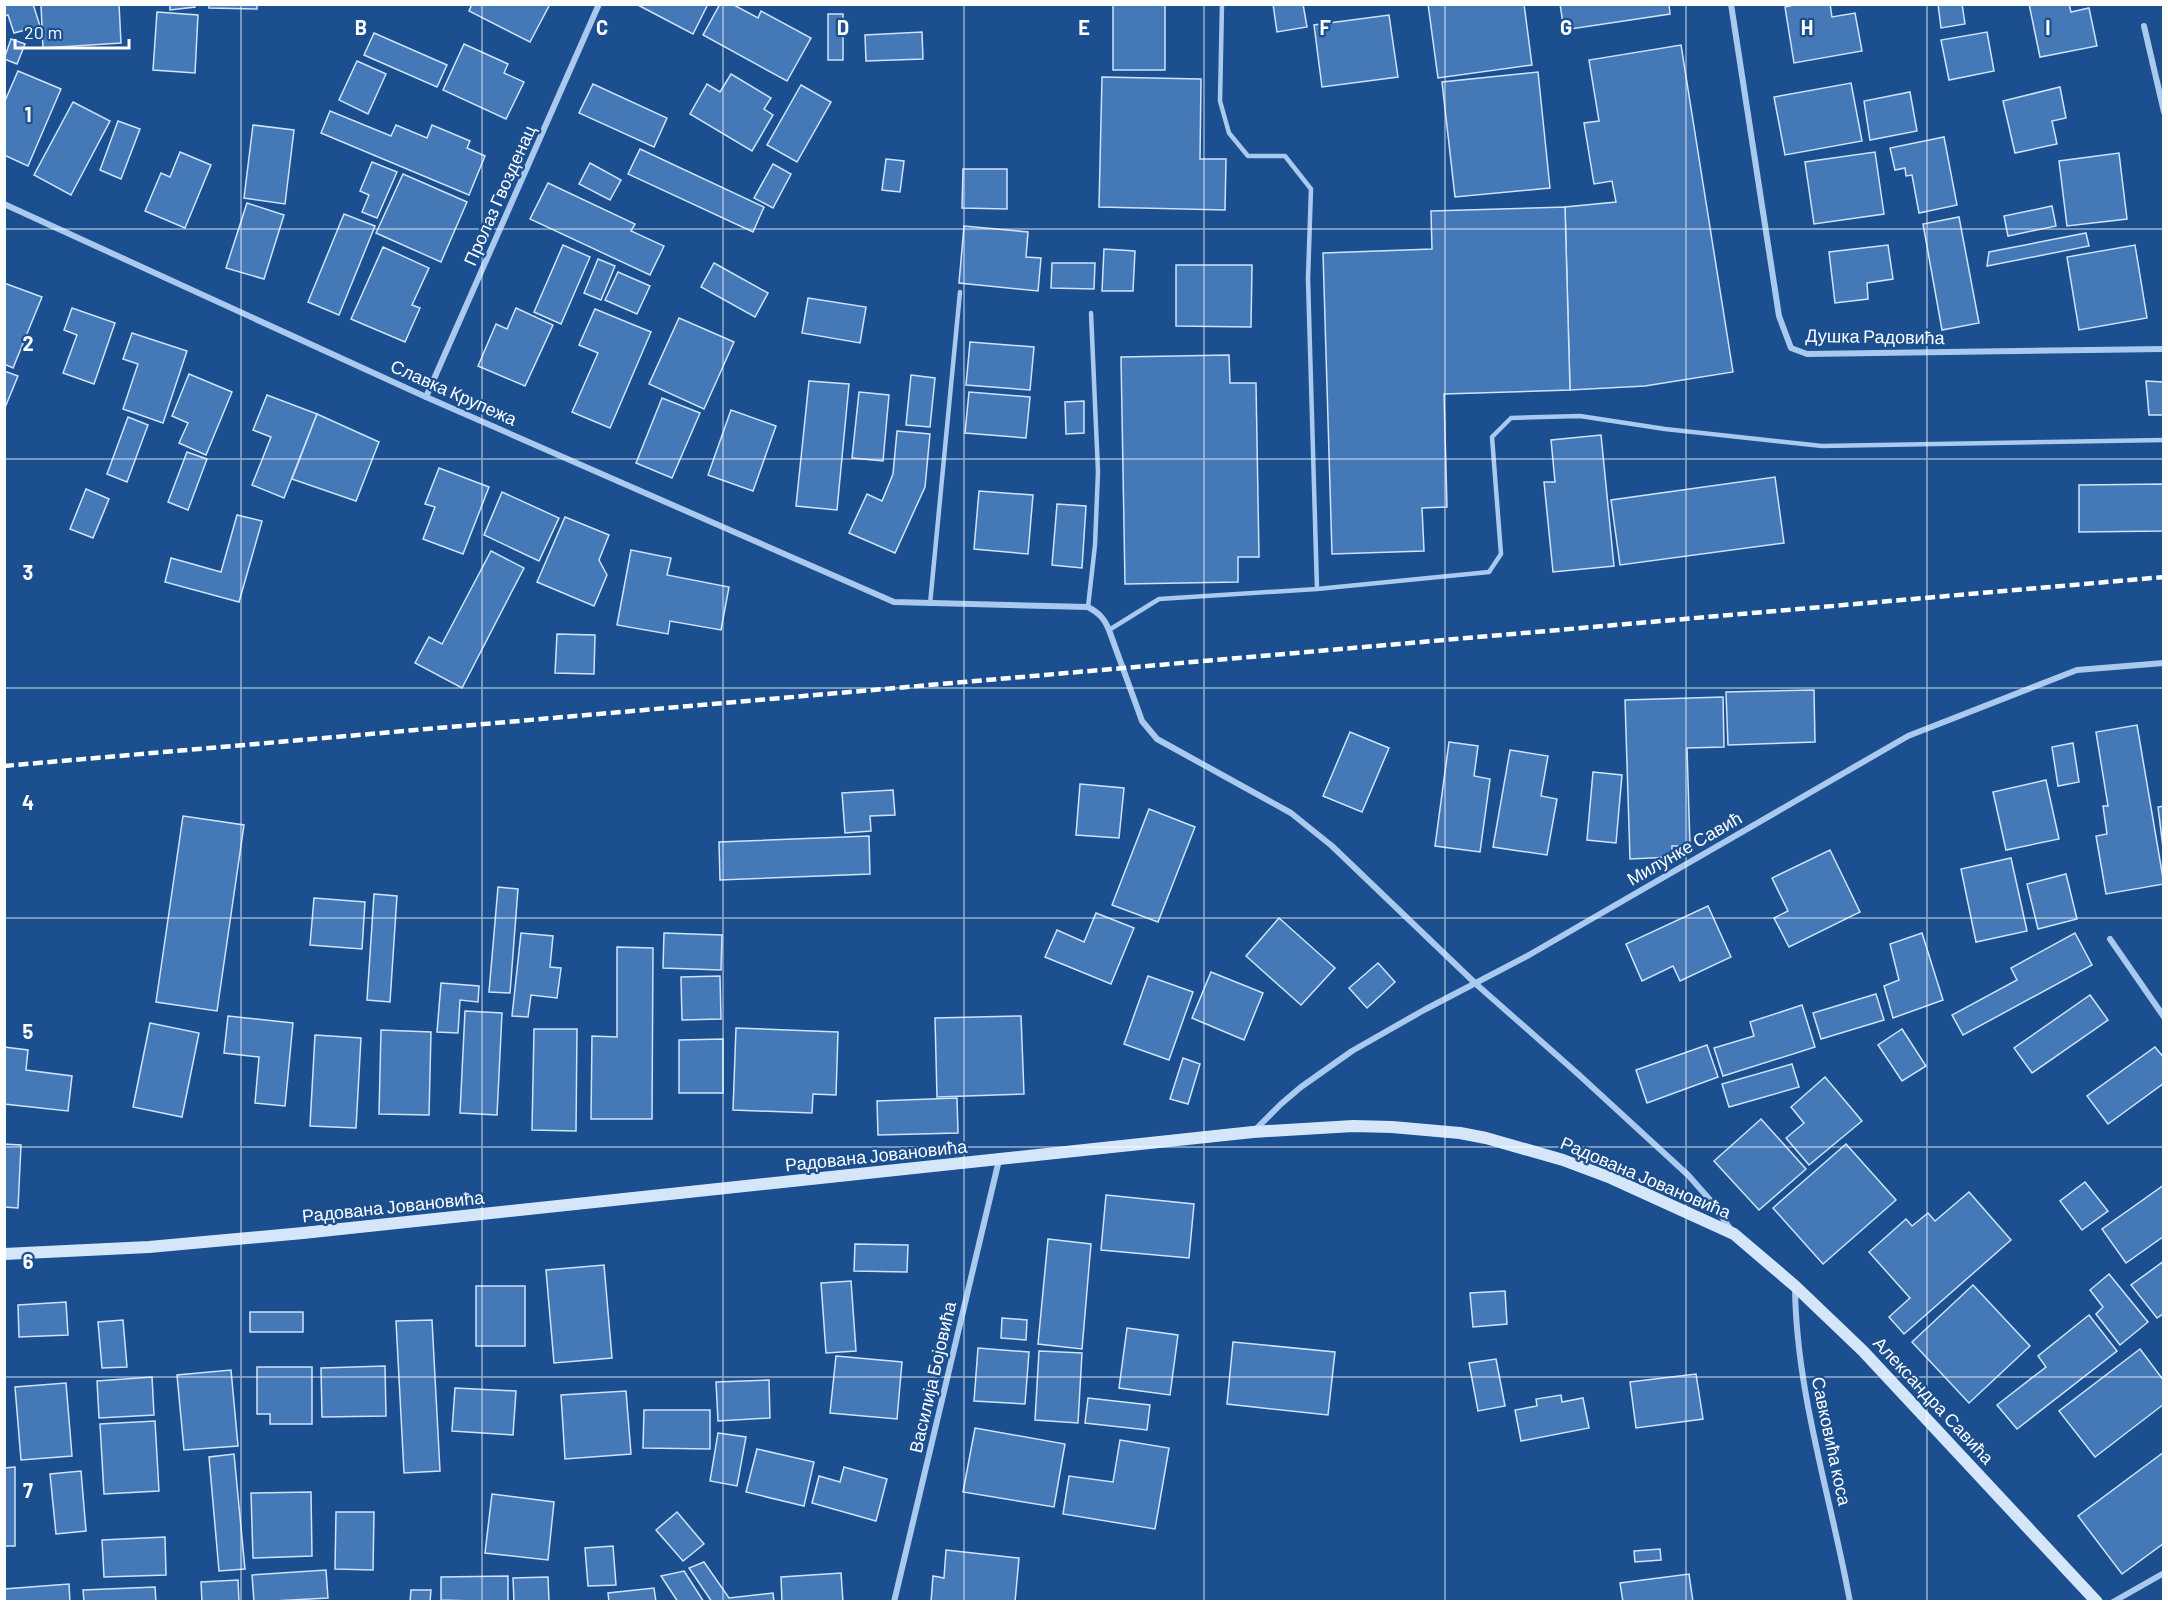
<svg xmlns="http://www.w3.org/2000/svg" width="2168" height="1606" font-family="Barlow,sans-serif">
  <rect width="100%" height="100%" fill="#1b4f8f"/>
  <g fill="#4478b7" stroke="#cfe3fa" stroke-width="1.5">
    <path d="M4,4H33L40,26L14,33L8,15L4,16Z"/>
    <path d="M119,4L121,43L43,48L41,5Z"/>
    <path d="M170,4H194L195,7L170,10Z"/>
    <path d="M209,4H257V9L209,8Z"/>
    <path d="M472,4H550L530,42L469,11Z"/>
    <path d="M636,4H708L693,34Z"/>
    <path d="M720,4H732L758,18L761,11L811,38L787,81L703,35Z"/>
    <rect x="1113" y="4" width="52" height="66"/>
    <path d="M1273,4H1303L1307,27L1277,32Z"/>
    <path d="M1428,4H1524L1532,65L1438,78Z"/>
    <path d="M1560,4H1669L1670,14L1564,30Z"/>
    <path d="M1798,4H1830L1832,17L1855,13L1862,51L1794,63L1785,7Z"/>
    <path d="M1938,4H1962L1965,24L1941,28Z"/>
    <path d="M2029,4H2069L2071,12L2089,8L2097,46L2040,57Z"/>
    <path d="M157,12L198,15L195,73L153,70Z"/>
    <rect x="828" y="14" width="15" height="46"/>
    <path d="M1389,15L1398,77L1322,87L1314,25Z"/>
    <path d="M922,32L923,59L866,61L865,35Z"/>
    <path d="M1987,32L1994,71L1949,80L1941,40Z"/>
    <path d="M374,33L447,65L437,87L364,55Z"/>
    <path d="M11,39L25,44L17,64L4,59Z"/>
    <path d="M464,44L508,64L504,73L524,82L506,119L443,90Z"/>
    <path d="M1681,45L1733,372L1645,386L1570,390L1565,207L1616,202L1612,181L1594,184L1584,123L1599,121L1589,60Z"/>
    <path d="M357,61L386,74L368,114L339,100Z"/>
    <path d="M18,71L61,89L28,166L4,155V103Z"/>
    <path d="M1538,72L1550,188L1455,197L1442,82Z"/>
    <path d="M731,74L771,98L764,109L773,115L752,151L690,114L707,84L720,92Z"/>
    <path d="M1102,77L1201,79L1200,159H1226L1225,210L1099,207Z"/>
    <path d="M1851,83L1862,141L1785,155L1774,97Z"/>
    <path d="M593,84L667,118L654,147L579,113Z"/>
    <path d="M801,85L831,102L797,162L767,145Z"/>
    <path d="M2060,87L2066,118L2052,121L2057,144L2015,153L2003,101Z"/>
    <path d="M1910,92L1917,131L1870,140L1864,101Z"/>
    <path d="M73,102L110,121L71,195L34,175Z"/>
    <path d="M330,111L391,136L396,125L427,138L432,125L470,141L467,148L485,156L469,195L321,133Z"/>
    <path d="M118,121L140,129L121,179L100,170Z"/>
    <path d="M253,125L294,130L285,204L244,198Z"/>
    <path d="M1944,137L1957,205L1919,213L1912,175L1906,176L1905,168L1895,170L1890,148Z"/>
    <path d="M640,149L764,207L753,232L628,174Z"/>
    <path d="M180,152L211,165L185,228L145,211L161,173L170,177Z"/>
    <path d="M1875,152L1884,214L1814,224L1805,162Z"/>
    <path d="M2119,153L2127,219L2067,226L2059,161Z"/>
    <path d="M886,159L904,161L900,192L882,190Z"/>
    <path d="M372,162L397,172L377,218L362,212L369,195L360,191Z"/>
    <path d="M590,163L621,180L610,200L579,184Z"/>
    <path d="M773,164L791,174L773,208L754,198Z"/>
    <path d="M963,169H1007V209L962,208Z"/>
    <path d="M403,174L467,202L441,262L376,233Z"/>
    <path d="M548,183L635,224L631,231L664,246L650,275L530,219Z"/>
    <path d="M247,203L284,215L264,279L226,268Z"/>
    <path d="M2052,206L2056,226L2008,236L2004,216Z"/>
    <path d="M1565,207L1570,390L1444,394L1447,507L1422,508L1424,551L1332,554L1323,253L1432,249L1431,211Z"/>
    <path d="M344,214L375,226L339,315L308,302Z"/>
    <path d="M1959,217L1979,323L1942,330L1923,224Z"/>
    <path d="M964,226L1028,232L1026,257L1041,258L1038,291L959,283Z"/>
    <path d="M2086,233L2089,246L1987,266L1989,252Z"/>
    <path d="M563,245L590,257L561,324L534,312Z"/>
    <path d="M1888,245L1893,279L1867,283L1868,299L1835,303L1829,252Z"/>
    <path d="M2135,245L2147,318L2079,330L2067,257Z"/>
    <path d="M383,247L429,268L412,305L420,308L405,342L351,319Z"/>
    <path d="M1104,249L1135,251L1133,291H1102Z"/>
    <path d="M598,259L615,266L601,300L584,293Z"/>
    <path d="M714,263L768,293L755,317L701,287Z"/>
    <path d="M1052,263H1095L1094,289L1051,288Z"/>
    <path d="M1176,265H1252L1251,327L1176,326Z"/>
    <path d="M618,272L650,286L637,314L605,300Z"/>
    <path d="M4,283L42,297L13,368L4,364Z"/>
    <path d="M808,298L866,307L860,343L802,333Z"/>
    <path d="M72,308L115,323L94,384L63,373L77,335L64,330Z"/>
    <path d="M516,308L553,325L525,386L478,366L496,324L507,329Z"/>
    <path d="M595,309L651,332L610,428L572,412L598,353L579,345Z"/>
    <path d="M679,318L734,342L704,409L649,384Z"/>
    <path d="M132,333L187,351L163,423L123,409L138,364L123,359Z"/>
    <path d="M970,342L1034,347L1030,390L966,385Z"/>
    <path d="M1229,355L1230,383H1256L1259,557H1238V582L1125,584L1121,357Z"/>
    <path d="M4,371L18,376L4,410Z"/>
    <path d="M189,374L232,392L206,455L179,443L188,423L172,416Z"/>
    <path d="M911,375L935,378L930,427L906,425Z"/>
    <path d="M809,381L849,384L837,510L796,506Z"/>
    <path d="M2146,381L2164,382V415H2149Z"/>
    <path d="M859,392L889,395L883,461L852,458Z"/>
    <path d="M969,392L1030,397L1026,438L965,433Z"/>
    <path d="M267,395L317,414L284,498L252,485L271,437L253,430Z"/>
    <path d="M662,398L700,413L672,478L636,463Z"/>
    <path d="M1084,401V433L1066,434L1065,402Z"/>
    <path d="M731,410L776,426L753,491L708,475Z"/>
    <path d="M317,414L379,442L356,501L292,479Z"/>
    <path d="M128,417L148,425L127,482L107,474Z"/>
    <path d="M897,431L930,434L925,487L895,553L849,533L867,494L882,501L893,474Z"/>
    <path d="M1601,435L1614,566L1553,572L1544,482H1555L1551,440Z"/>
    <path d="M187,452L207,459L188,510L168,502Z"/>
    <path d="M439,468L489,487L463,554L423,539L435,507L425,504Z"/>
    <path d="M1775,477L1784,543L1620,565L1611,500Z"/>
    <path d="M2164,484V531L2079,532V485Z"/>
    <path d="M86,489L109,499L93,538L70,529Z"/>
    <path d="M979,491L1033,495L1028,554L974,549Z"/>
    <path d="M502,492L559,518L539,561L484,535Z"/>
    <path d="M1057,504L1086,506L1082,568L1052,565Z"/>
    <path d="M237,515L262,521L239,602L165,582L171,558L221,572Z"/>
    <path d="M565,517L609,535L599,560L607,575L594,606L537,582Z"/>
    <path d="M631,550L671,558L667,575L729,587L721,630L670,621L668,634L617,625Z"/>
    <path d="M491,551L524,568L462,688L415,663L429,637L442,644Z"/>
    <path d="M557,634L595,635L594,674L555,673Z"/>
    <path d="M1814,690L1815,742L1728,745L1726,692Z"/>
    <path d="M1723,697L1724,747L1687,748L1690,846H1672V857L1630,859L1625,700Z"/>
    <path d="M2137,725L2164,884L2106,894L2096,836L2107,834L2103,806H2108L2096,732Z"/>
    <path d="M1350,732L1389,748L1362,812L1323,796Z"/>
    <path d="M1449,742L1478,746L1474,776L1490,779L1480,852L1435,846Z"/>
    <path d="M2073,743L2079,782L2058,786L2052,747Z"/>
    <path d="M1510,750L1548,756L1541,796L1557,799L1547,855L1493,847Z"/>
    <path d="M1593,772L1622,775L1616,843L1587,840Z"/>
    <path d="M2046,780L2059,839L2006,850L1993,792Z"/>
    <path d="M1080,784L1124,788L1119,838L1076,835Z"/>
    <path d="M893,790L895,815L870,816L871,831L845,833L842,793Z"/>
    <path d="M2164,806V856L2158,807Z"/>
    <path d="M1149,809L1195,827L1158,922L1112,905Z"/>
    <path d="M183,816L244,825L217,1011L156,1002Z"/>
    <path d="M869,836L870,874L720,880L719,842Z"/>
    <path d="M1830,850L1860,912L1789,947L1774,918L1788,911L1772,878Z"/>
    <path d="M2011,858L2027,931L1976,942L1961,869Z"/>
    <path d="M2066,874L2077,919L2038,929L2027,884Z"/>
    <path d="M498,887L518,889L510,993L489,992Z"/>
    <path d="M374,894L397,896L390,1002L367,1000Z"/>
    <path d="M314,898L365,902L362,949L310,945Z"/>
    <path d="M1708,906L1731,957L1680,981L1673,966L1642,981L1626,944Z"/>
    <path d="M1096,913L1134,928L1111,984L1045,957L1057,930L1084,942Z"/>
    <path d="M1279,918L1335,968L1301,1005L1246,956Z"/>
    <path d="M521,933L553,936L550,967L561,968L557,998L531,995L528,1017L512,1016Z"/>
    <path d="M664,933L722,935L721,970L663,968Z"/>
    <path d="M1922,933L1943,1000L1893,1018L1884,986L1899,980L1890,944Z"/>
    <path d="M2075,933L2092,965L1963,1035L1952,1015L2017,980L2011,968Z"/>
    <path d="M617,947L653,948L652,1119H591L592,1036L617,1037Z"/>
    <path d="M1378,963L1395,982L1367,1008L1349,988Z"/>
    <path d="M1211,972L1263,993L1244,1040L1192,1018Z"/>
    <path d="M720,976L721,1019L682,1020L681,977Z"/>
    <path d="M1148,976L1193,992L1169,1060L1124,1044Z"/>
    <path d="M441,983L479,986L478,1002L460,1000L458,1033L437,1032Z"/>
    <path d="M1876,994L1884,1020L1821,1039L1813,1013Z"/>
    <path d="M2090,995L2108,1020L2032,1073L2014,1048Z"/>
    <path d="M1802,1005L1815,1047L1723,1076L1714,1048L1754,1036L1750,1022Z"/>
    <path d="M465,1011L502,1013L497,1115L460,1113Z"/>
    <path d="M228,1016L293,1023L285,1106L255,1103L259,1057L224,1053Z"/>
    <path d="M1021,1016L1024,1094L937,1097L935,1018Z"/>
    <path d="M150,1023L199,1033L182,1117L133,1107Z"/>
    <path d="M736,1028L838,1032L836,1095L813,1094L812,1113L733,1110Z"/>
    <path d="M534,1029H577L576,1131L532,1130Z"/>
    <path d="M1902,1029L1926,1066L1902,1081L1878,1045Z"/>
    <path d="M381,1030L431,1032L429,1115L379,1114Z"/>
    <path d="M315,1035L361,1038L356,1128L310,1126Z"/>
    <path d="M723,1039V1093H679V1040Z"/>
    <path d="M1707,1045L1718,1077L1647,1103L1636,1070Z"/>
    <path d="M4,1047L28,1050L26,1070L72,1076L68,1111L4,1104Z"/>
    <path d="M2155,1047L2164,1058V1083L2108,1124L2087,1096Z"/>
    <path d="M1183,1058L1200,1064L1188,1104L1170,1099Z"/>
    <path d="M1792,1064L1799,1087L1729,1107L1722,1084Z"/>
    <path d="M1825,1077L1862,1121L1809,1165L1786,1138L1804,1123L1791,1107Z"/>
    <path d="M957,1098L958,1133L878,1135L877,1101Z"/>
    <path d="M1761,1119L1806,1169L1759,1210L1714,1161Z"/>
    <path d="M4,1144L21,1145L18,1208L4,1207Z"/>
    <path d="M1846,1144L1896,1200L1823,1264L1773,1208Z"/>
    <path d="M2085,1182L2108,1211L2082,1230L2060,1201Z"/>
    <path d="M2164,1185V1236L2126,1263L2102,1229Z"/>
    <path d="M1969,1192L2011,1240L1904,1334L1889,1317L1910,1298L1869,1252L1906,1219L1912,1226L1928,1213L1935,1221Z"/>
    <path d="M1106,1195L1194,1204L1189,1258L1101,1250Z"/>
    <path d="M1048,1239L1091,1244L1082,1349L1038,1344Z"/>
    <path d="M855,1244L908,1245L907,1272L854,1271Z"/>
    <path d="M2164,1261V1313L2157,1318L2131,1285Z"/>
    <path d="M604,1265L612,1358L554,1363L546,1270Z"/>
    <path d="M2109,1274L2148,1322L2120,1345L2096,1314L2103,1307L2090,1290Z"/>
    <path d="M851,1281L856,1351L826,1353L821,1283Z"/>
    <path d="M1973,1285L2030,1346L1969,1403L1912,1342Z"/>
    <rect x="476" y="1286" width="49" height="60"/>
    <path d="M1505,1291L1507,1324L1473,1327L1470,1293Z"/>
    <path d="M66,1302L68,1335L19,1337L18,1305Z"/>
    <rect x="250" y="1312" width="53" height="20"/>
    <path d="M2089,1315L2117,1351L2017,1429L1997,1405L2046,1367L2038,1356Z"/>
    <path d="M1002,1318L1027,1320L1026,1340L1001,1338Z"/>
    <path d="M123,1320L127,1367L102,1368L98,1322Z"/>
    <path d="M432,1320L440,1471L404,1473L396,1321Z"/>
    <path d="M1127,1328L1178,1335L1170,1395L1119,1388Z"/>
    <path d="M1233,1342L1335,1352L1328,1415L1227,1404Z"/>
    <path d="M978,1348L1029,1352L1025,1404L974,1401Z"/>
    <path d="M2140,1349L2164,1381V1404L2095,1457L2059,1411Z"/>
    <path d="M1039,1351L1082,1353L1078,1423L1035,1420Z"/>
    <path d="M836,1356L902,1362L897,1419L830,1413Z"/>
    <path d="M1496,1359L1505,1406L1478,1411L1469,1363Z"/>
    <path d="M385,1366L386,1416L322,1417L321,1368Z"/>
    <path d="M257,1367H312V1424H270V1414H257Z"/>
    <path d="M231,1370L238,1446L184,1450L177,1375Z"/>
    <path d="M1696,1374L1703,1419L1636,1428L1630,1382Z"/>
    <path d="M152,1377L154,1415L99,1418L97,1381Z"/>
    <path d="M769,1380L770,1418L718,1421L716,1382Z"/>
    <path d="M66,1383L72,1456L21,1460L15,1387Z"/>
    <path d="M455,1388L516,1391L513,1435L452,1431Z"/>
    <path d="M626,1391L631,1454L565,1459L561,1395Z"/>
    <path d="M1561,1395L1562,1402L1583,1398L1589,1428L1521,1441L1515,1410L1537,1406L1536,1399Z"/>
    <path d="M1088,1398L1150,1405L1147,1430L1085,1423Z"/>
    <path d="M644,1410H710V1449L643,1448Z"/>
    <path d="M155,1421L159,1491L104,1494L100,1424Z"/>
    <path d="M975,1428L1065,1444L1054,1507L963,1492Z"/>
    <path d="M718,1433L746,1437L737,1486L710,1481Z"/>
    <path d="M1120,1440L1169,1448L1155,1529L1063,1514L1069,1476L1113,1482Z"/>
    <path d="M757,1449L814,1462L804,1506L746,1492Z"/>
    <path d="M2164,1452V1543L2122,1574L2078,1516Z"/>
    <path d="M234,1454L245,1569L219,1571L209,1457Z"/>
    <path d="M15,1467V1546H4V1468Z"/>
    <path d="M844,1467L887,1479L876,1521L812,1503L819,1476L840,1482Z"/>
    <path d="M81,1471L86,1531L56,1534L50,1474Z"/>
    <path d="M311,1492L312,1556L253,1558L251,1493Z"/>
    <path d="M492,1494L554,1502L548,1560L485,1553Z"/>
    <path d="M336,1512H374L373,1570L335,1569Z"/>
    <path d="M677,1512L704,1544L683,1561L656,1530Z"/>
    <path d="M165,1537L166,1575L104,1577L102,1540Z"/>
    <path d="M613,1546L616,1585L588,1586L585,1548Z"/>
    <path d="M1660,1549L1661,1560L1635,1562L1634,1551Z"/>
    <path d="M946,1550L1019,1558L1015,1602H931L933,1576L944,1578Z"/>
    <path d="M704,1562L729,1598L773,1593L774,1602H712L689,1568Z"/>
    <path d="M326,1570L328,1598L254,1602L252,1575Z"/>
    <path d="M684,1571L704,1602H678L661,1576Z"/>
    <path d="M841,1573L843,1602H782L781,1577Z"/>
    <path d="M1689,1574L1693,1602H1623L1620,1583Z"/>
    <path d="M508,1576V1602L441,1600V1577Z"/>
    <path d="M548,1577L549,1602H514L513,1578Z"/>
    <path d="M238,1580L239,1602H202L201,1582Z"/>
    <path d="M69,1584L70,1602H4V1589Z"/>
    <path d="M155,1587L156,1602H84L83,1590Z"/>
    <path d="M654,1588L656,1602H609L608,1593Z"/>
    <path d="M411,1590H431L430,1602H410Z"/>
  </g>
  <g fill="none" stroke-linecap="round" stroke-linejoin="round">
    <g stroke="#a9c9ee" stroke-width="4.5">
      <path d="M1222,4L1220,101L1229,133L1248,156H1285L1311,189L1308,279L1317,589"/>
      <path d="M930,604L960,292"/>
      <path d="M1088,607L1095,545L1098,472L1091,313"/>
      <path d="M1109,630L1159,599L1317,589L1489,572L1501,554L1492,437L1511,418L1580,416L1665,429L1822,446L2164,440"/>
    </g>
    <g stroke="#a9c9ee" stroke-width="6">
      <path d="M1731,4L1779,316L1791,348L1807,354L2164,349"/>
      <path d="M2144,26L2164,112"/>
      <path d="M4,204L426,397L894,602L1088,607C1099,613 1104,618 1109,630L1142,721L1157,739L1291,813L1332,846L1476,984L1578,1074L1688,1175L1711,1201L1731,1230"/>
      <path d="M426,397L599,4"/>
      <path d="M2110,939L2164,1017"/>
      <path d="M1254,1131L1281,1104L1301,1087L1352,1051L1424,1010L1529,955L1908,736L2077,670L2164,663"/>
      <path d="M1795,1287C1796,1393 1831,1497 1850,1602"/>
      <path d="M894,1602L999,1160"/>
      <path d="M2113,1602L2164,1573"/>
    </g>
    <path stroke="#d6e6fa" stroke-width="12" d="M4,1254L149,1247L303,1233L1253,1132L1353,1126L1392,1127L1460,1133L1486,1138L1563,1160L1611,1178L1734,1234L1795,1286L1863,1351L2097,1602"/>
    <path stroke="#fff" stroke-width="4.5" stroke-dasharray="10 4.5" stroke-linecap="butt" d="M4,766L2164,577"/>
  </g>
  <path fill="none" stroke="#fff" stroke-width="1.5" stroke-opacity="0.55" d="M241,4V1602M482,4V1602M723,4V1602M964,4V1602M1204,4V1602M1445,4V1602M1686,4V1602M1927,4V1602M4,229H2164M4,459H2164M4,688H2164M4,918H2164M4,1147H2164M4,1377H2164"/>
  <g text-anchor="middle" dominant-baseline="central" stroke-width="4.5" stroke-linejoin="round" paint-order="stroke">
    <g font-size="18" fill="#fff" stroke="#1b4f8f">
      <text transform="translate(499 195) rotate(-66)">Пролаз Гвозденац</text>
      <text transform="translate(1875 336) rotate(1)">Душка Радовића</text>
      <text transform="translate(454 392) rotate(24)">Славка Крупежа</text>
      <text transform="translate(1684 848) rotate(-30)">Милунке Савић</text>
      <text transform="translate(876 1155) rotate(-6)">Радована Јовановића</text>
      <text transform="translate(1646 1177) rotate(23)">Радована Јовановића</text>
      <text transform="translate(393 1206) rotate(-6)">Радована Јовановића</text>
      <text transform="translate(932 1377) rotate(-77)">Василија Бојовића</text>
      <text transform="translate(1934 1400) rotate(47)">Александра Савића</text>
      <text transform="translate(1832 1441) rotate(78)">Савковића коса</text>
    </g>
  </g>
  <g font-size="20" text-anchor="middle" font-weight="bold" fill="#fff" stroke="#1b4f8f" stroke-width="4.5" stroke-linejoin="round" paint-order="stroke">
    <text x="361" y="35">B</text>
    <text x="602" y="35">C</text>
    <text x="843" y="35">D</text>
    <text x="1084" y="35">E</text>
    <text x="1325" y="35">F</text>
    <text x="1566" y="35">G</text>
    <text x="1807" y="35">H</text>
    <text x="2048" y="35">I</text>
    <text x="28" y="122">1</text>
    <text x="28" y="351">2</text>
    <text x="28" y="580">3</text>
    <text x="28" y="810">4</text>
    <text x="28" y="1039">5</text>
    <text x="28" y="1269">6</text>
    <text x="28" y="1498">7</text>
  </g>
  <rect width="2168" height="1606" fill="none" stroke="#ffffff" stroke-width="12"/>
  <path d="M15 39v9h114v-9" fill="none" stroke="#ffffff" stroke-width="3"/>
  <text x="24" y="39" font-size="18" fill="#ffffff" stroke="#1b4f8f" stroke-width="4.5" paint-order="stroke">20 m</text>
</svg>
